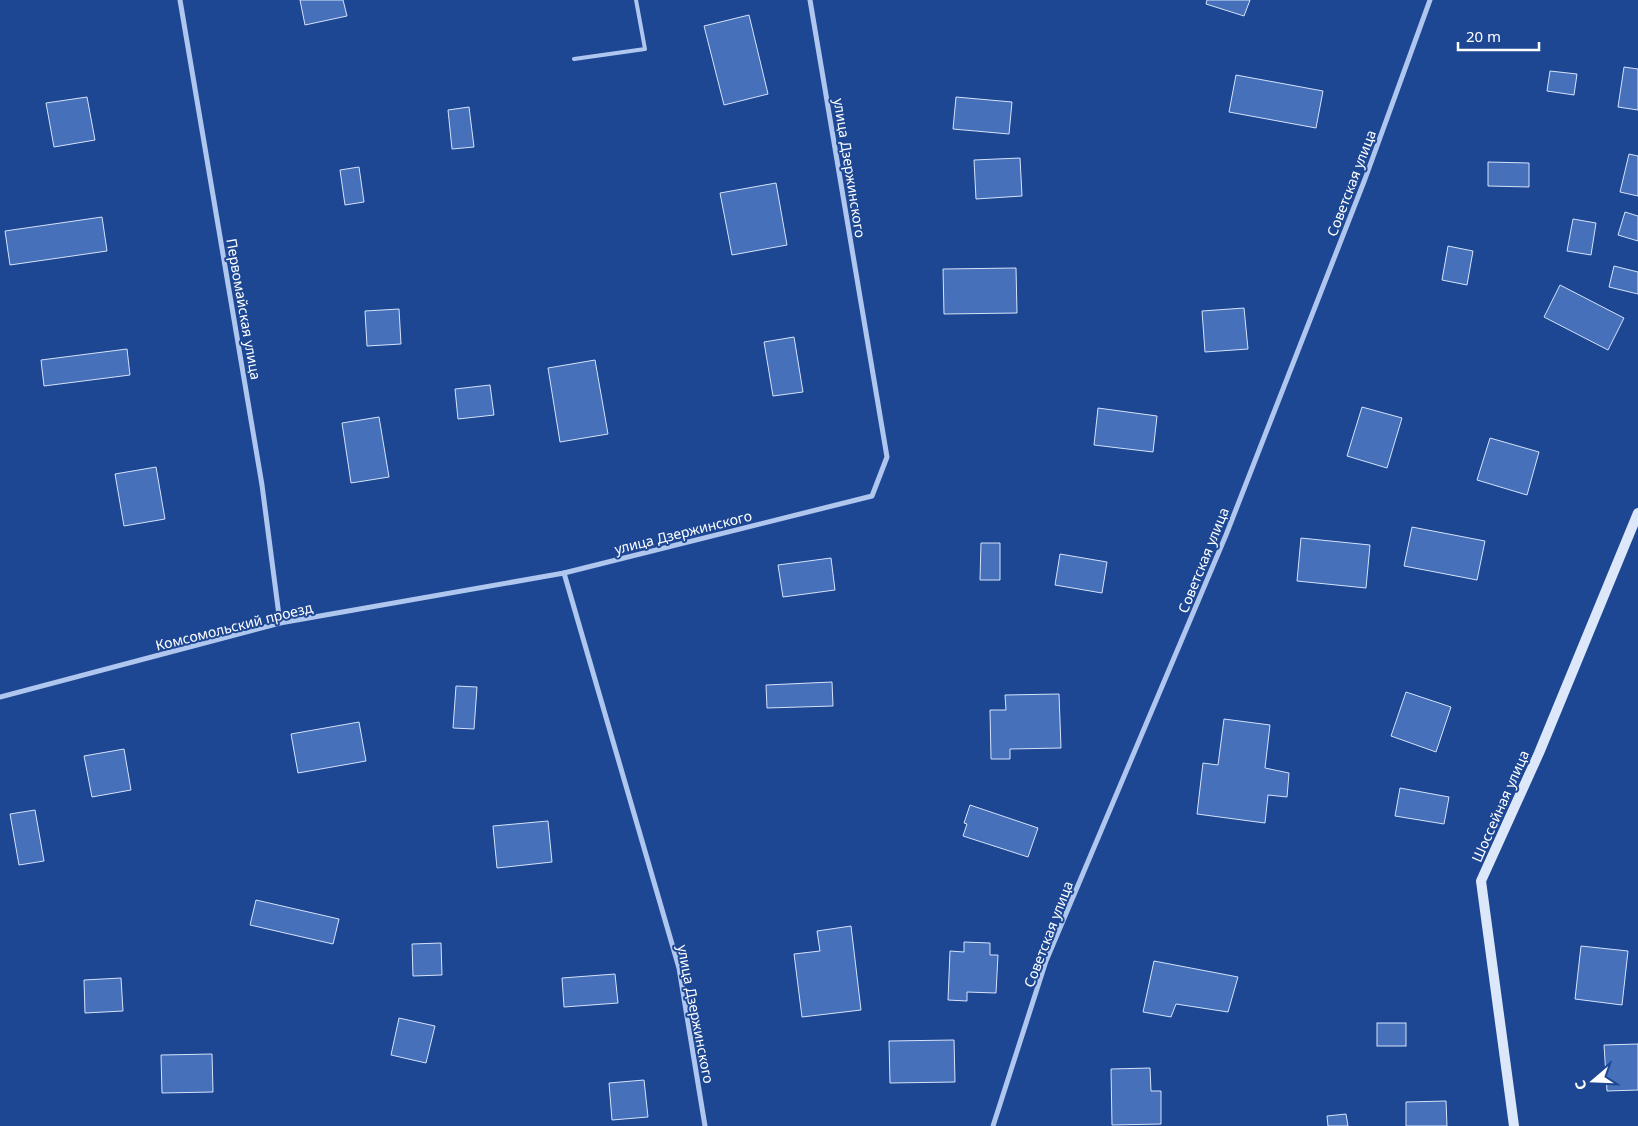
<svg xmlns="http://www.w3.org/2000/svg" width="1638" height="1126" font-family="'Noto Sans',sans-serif">
  <rect width="100%" height="100%" fill="#1d4793"/>
  <g fill="#4670ba" stroke="#d5e3fa">
    <path d="M300,0H343L347,16L305,25Z"/>
    <path d="M1207,0H1250L1244,16L1206,4Z"/>
    <path d="M749,15L768,94L724,105L704,26Z"/>
    <path d="M1624,67L1638,69V110L1618,107Z"/>
    <path d="M1550,71L1577,74L1574,95L1547,91Z"/>
    <path d="M1236,75L1323,91L1316,128L1229,112Z"/>
    <path d="M87,97L95,140L54,147L46,103Z"/>
    <path d="M956,97L1012,102L1009,134L953,129Z"/>
    <path d="M469,107L474,147L452,149L448,110Z"/>
    <path d="M1629,154L1638,156V196L1620,192Z"/>
    <path d="M1020,158L1022,196L976,199L974,160Z"/>
    <path d="M1488,162L1529,163V187L1488,186Z"/>
    <path d="M359,167L364,202L345,205L340,170Z"/>
    <path d="M776,183L787,245L732,255L720,193Z"/>
    <path d="M1625,212L1638,216V241L1618,235Z"/>
    <path d="M102,217L107,251L10,265L5,231Z"/>
    <path d="M1573,219L1596,223L1591,255L1567,251Z"/>
    <path d="M1448,246L1473,251L1467,285L1442,280Z"/>
    <path d="M1614,266L1638,272V294L1609,287Z"/>
    <path d="M1016,268L1017,313L944,314L943,269Z"/>
    <path d="M1560,285L1624,318L1608,350L1544,317Z"/>
    <path d="M1244,308L1248,349L1205,352L1202,311Z"/>
    <path d="M399,309L401,344L367,346L365,311Z"/>
    <path d="M794,337L803,392L773,396L764,342Z"/>
    <path d="M127,349L130,375L44,386L41,360Z"/>
    <path d="M595,360L608,434L560,442L548,368Z"/>
    <path d="M490,385L494,415L458,419L455,389Z"/>
    <path d="M1362,407L1402,418L1387,468L1347,456Z"/>
    <path d="M1098,408L1157,416L1153,452L1094,445Z"/>
    <path d="M379,417L389,477L351,483L342,423Z"/>
    <path d="M1490,438L1539,452L1527,495L1477,480Z"/>
    <path d="M156,467L165,519L124,526L115,474Z"/>
    <path d="M1412,527L1485,541L1477,580L1404,566Z"/>
    <path d="M1301,538L1370,545L1366,588L1297,581Z"/>
    <path d="M981,543H1000V580H980Z"/>
    <path d="M1060,554L1107,562L1102,593L1055,585Z"/>
    <path d="M831,558L835,590L783,597L778,565Z"/>
    <path d="M832,682L833,706L767,708L766,685Z"/>
    <path d="M456,686L477,687L474,729L453,728Z"/>
    <path d="M1406,692L1451,707L1436,752L1391,736Z"/>
    <path d="M1059,694L1061,748L1010,749V759H991L990,710H1006L1005,695Z"/>
    <path d="M1224,719L1270,725L1265,768L1289,773L1287,797L1268,795L1265,823L1197,814L1203,763L1218,765Z"/>
    <path d="M359,722L366,761L298,773L291,734Z"/>
    <path d="M124,749L131,790L92,797L84,756Z"/>
    <path d="M1400,788L1449,797L1444,824L1395,816Z"/>
    <path d="M970,805L1038,828L1028,857L963,836L967,824L964,823Z"/>
    <path d="M35,810L44,861L19,865L10,814Z"/>
    <path d="M548,821L552,862L497,868L493,826Z"/>
    <path d="M256,900L339,919L333,944L250,925Z"/>
    <path d="M851,926L861,1010L802,1017L794,954L820,951L817,931Z"/>
    <path d="M964,942L990,943V955H998L996,993L967,992V1001L948,1000L950,951L964,952Z"/>
    <path d="M441,943L442,975L413,976L412,944Z"/>
    <path d="M1581,946L1628,951L1622,1005L1575,999Z"/>
    <path d="M1154,961L1238,977L1228,1012L1176,1004L1171,1017L1143,1012Z"/>
    <path d="M615,974L618,1003L564,1007L562,978Z"/>
    <path d="M121,978L123,1011L85,1013L84,980Z"/>
    <path d="M399,1018L435,1026L426,1063L391,1055Z"/>
    <rect x="1377" y="1023" width="29" height="23"/>
    <path d="M954,1040L955,1082L890,1083L889,1041Z"/>
    <path d="M1638,1044V1090L1607,1091L1604,1045Z"/>
    <path d="M212,1054L213,1092L162,1093L161,1055Z"/>
    <path d="M1150,1068L1151,1091H1161V1124L1112,1125L1111,1069Z"/>
    <path d="M644,1080L648,1117L612,1120L609,1083Z"/>
    <path d="M1446,1101L1447,1126H1406V1102Z"/>
    <path d="M1346,1114L1348,1126H1328L1327,1116Z"/>
  </g>
  <g fill="none" stroke-linecap="round" stroke-linejoin="round">
    <path stroke="#afc6ee" stroke-width="4" d="M574,59L645,49L636,0"/>
    <g stroke="#afc6ee" stroke-width="5">
      <path d="M180,0L262,485L280,623"/>
      <path d="M0,697L280,623L564,573"/>
      <path d="M705,1126L679,968L564,573L872,496L887,457L810,0"/>
      <path d="M993,1126L1046,961L1226,535L1365,179L1430,0"/>
    </g>
    <path stroke="#dce7fa" stroke-width="10" d="M1514,1126L1481,881L1539,753L1638,513"/>
  </g>
  <g text-anchor="middle" dominant-baseline="central" stroke-width="4" stroke-linejoin="round" paint-order="stroke">
    <g font-size="14" fill="#fff" stroke="#1d4793">
      <text transform="translate(850 168) rotate(81)">улица Дзержинского</text>
      <text transform="translate(1351 183) rotate(-69)">Советская улица</text>
      <text transform="translate(244 309) rotate(80)">Первомайская улица</text>
      <text transform="translate(683 532) rotate(-14)">улица Дзержинского</text>
      <text transform="translate(1203 560) rotate(-68)">Советская улица</text>
      <text transform="translate(234 626) rotate(-14)">Комсомольский проезд</text>
      <text transform="translate(1500 806) rotate(-66)">Шоссейная улица</text>
      <text transform="translate(1048 934) rotate(-69)">Советская улица</text>
      <text transform="translate(696 1014) rotate(79)">улица Дзержинского</text>
    </g>
  </g>
  <g transform="translate(1593 1081) rotate(251)" stroke="#1d4793" stroke-width="4" paint-order="stroke">
  <path d="M0-4L9 19L0 12L-9 19Z" fill="#ffffff"/>
  <text y="-8" font-size="14" font-weight="bold" text-anchor="middle" fill="#ffffff">С</text>
  </g>
  <path d="M1458 42v8h81v-8" fill="none" stroke="#ffffff" stroke-width="2.5"/>
  <text x="1466" y="42" font-size="15" fill="#ffffff" stroke="#1d4793" stroke-width="4" paint-order="stroke">20 m</text>
</svg>
